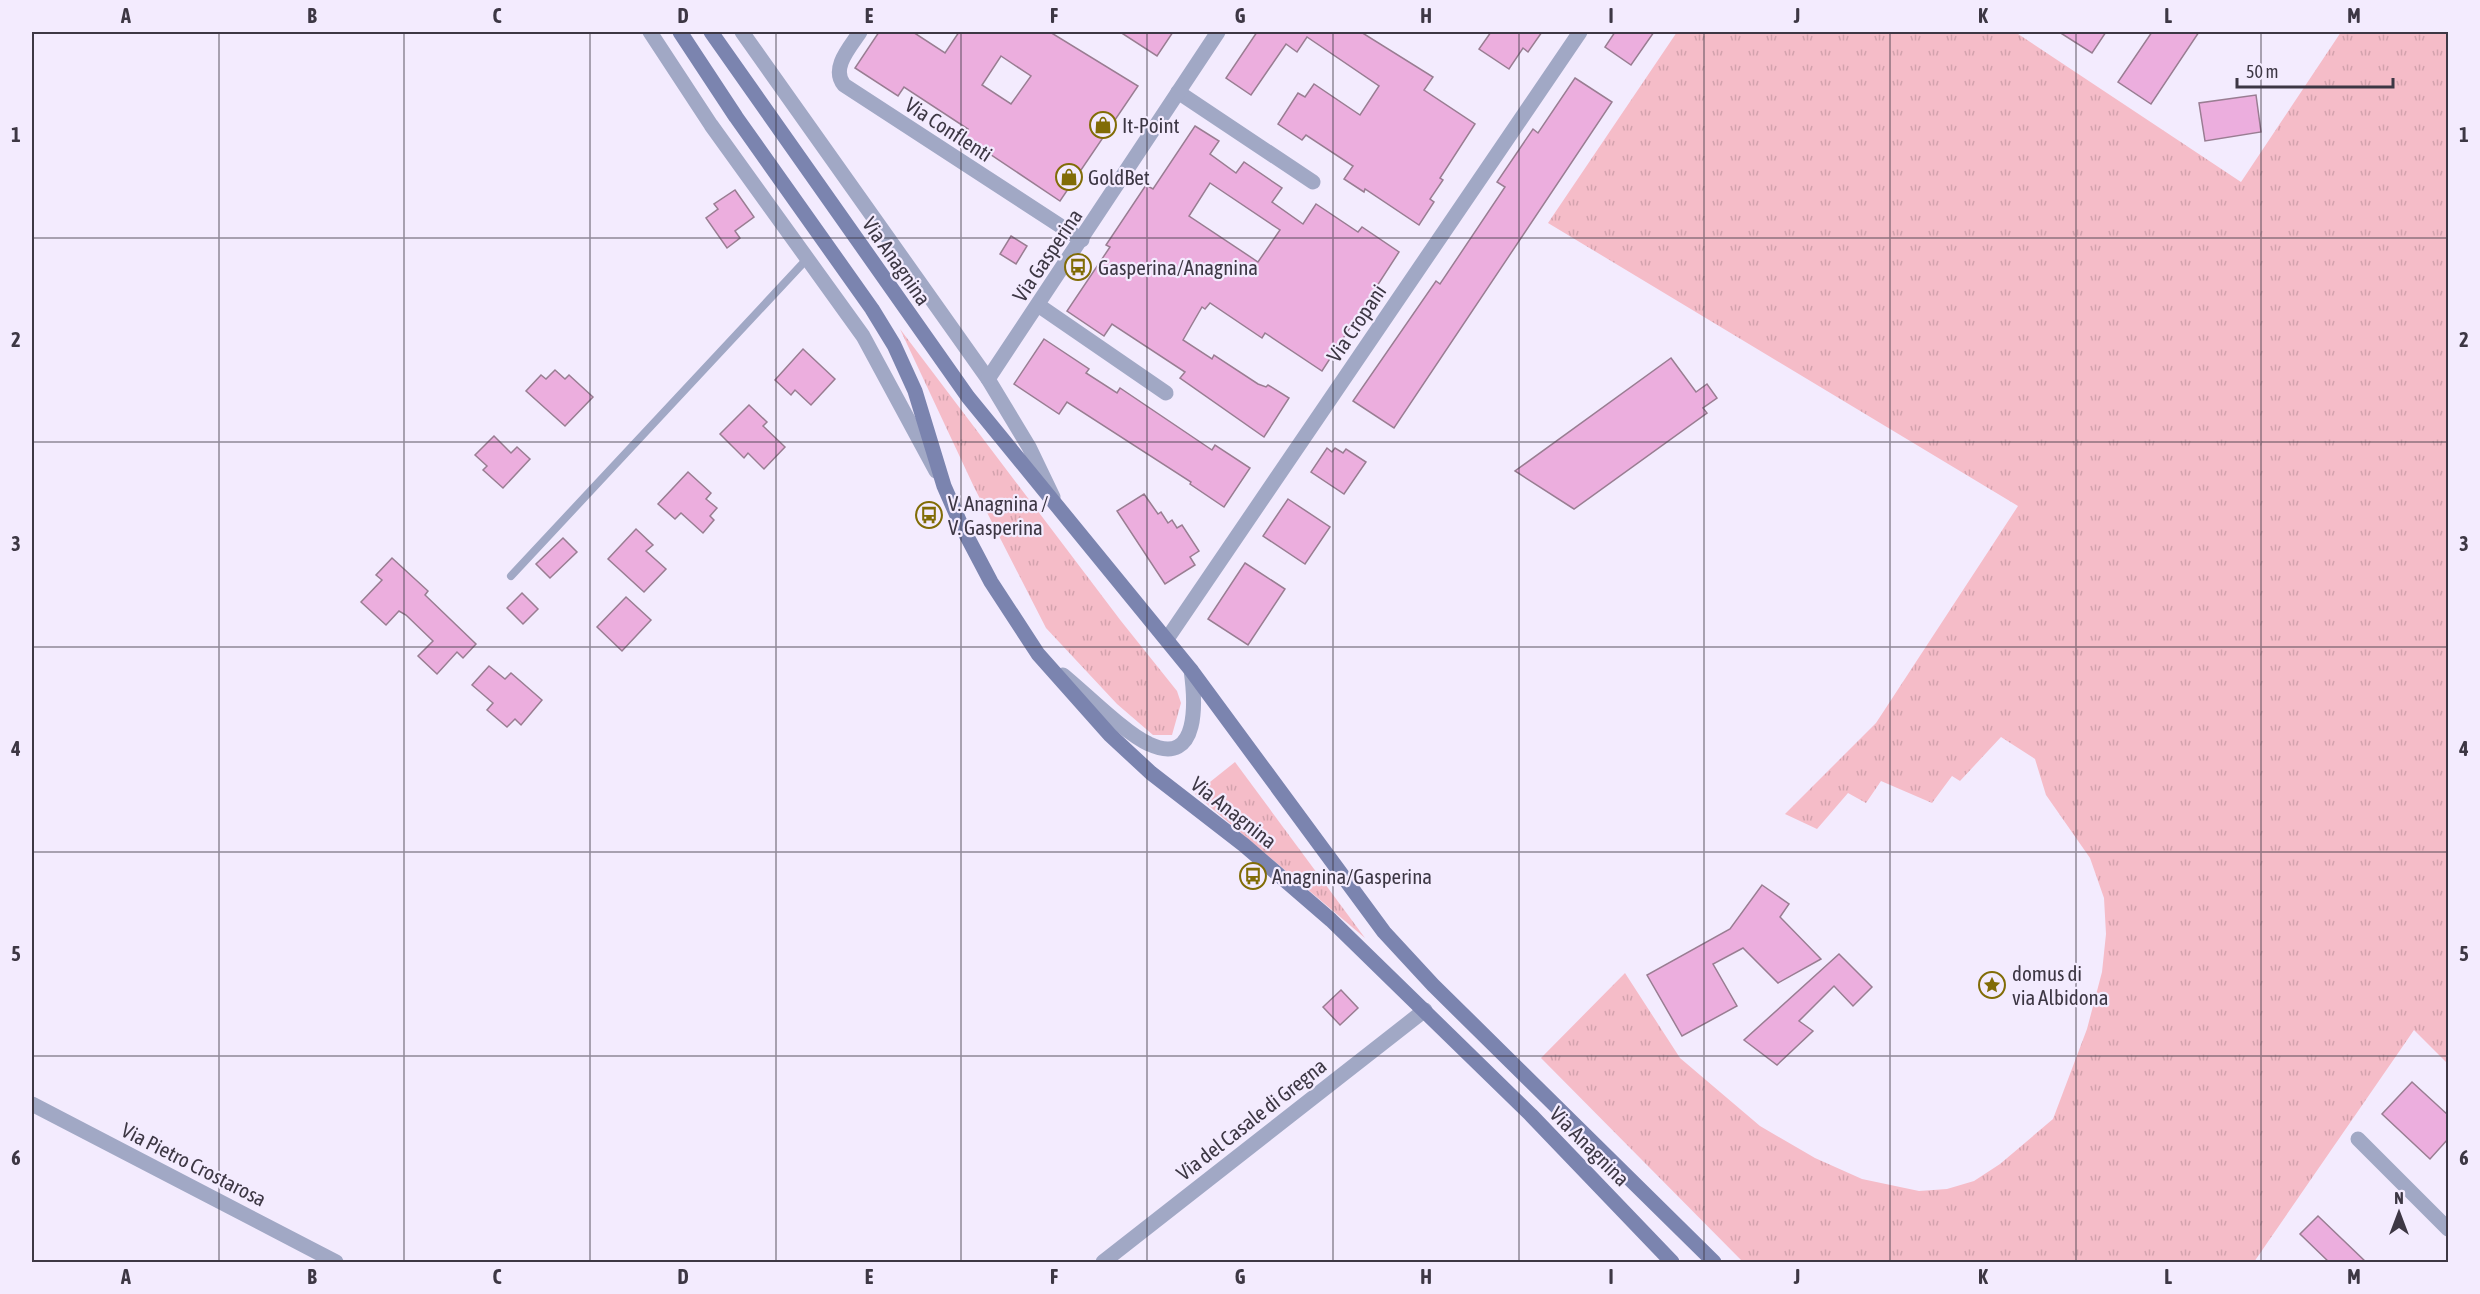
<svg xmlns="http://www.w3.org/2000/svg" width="2480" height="1294" font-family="'Asap Condensed',sans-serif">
  <defs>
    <pattern id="grass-tufts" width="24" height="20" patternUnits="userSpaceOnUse" patternTransform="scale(1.5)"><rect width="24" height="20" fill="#f5bcc8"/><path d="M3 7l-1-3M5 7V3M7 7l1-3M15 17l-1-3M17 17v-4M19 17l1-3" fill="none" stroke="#d3a2ad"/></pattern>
  </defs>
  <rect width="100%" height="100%" fill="#f3ebfe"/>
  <g fill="url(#grass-tufts)">
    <path d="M1677,32H2015L2241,182L2341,32H2448V1064L2414,1030L2254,1262H1743L1541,1058L1625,973L1680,1058L1760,1126L1815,1158L1862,1179L1919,1191L1947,1189L1974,1181L2000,1164L2053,1119L2087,1029L2102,972L2106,934L2104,898L2090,858L2046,795L2035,759L2001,737L1960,781L1952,776L1932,803L1881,781L1866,803L1848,793L1817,829L1785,814L1876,723L2018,506L1548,223Z"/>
    <path d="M900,329L1121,621L1177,691L1181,703L1172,735H1153L1117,704L1046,628L974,487Z"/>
    <path d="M1235,762L1365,938L1195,794Z"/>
  </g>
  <g fill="#ecaede" stroke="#997d92" stroke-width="1.5" fill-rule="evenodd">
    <path d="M879,32H913L945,53L959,32H1050L1138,86L1060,201L963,136L968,129L904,87L898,96L855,68ZM1001,56L1031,76L1011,104L982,85Z"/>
    <path d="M1120,32H1173L1157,56Z"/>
    <path d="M1257,32H1361L1433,77L1424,90L1475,124L1440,178L1443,180L1430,199L1434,202L1419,225L1365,189L1364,192L1344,179L1353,166L1306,135L1302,140L1278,124L1298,93L1305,97L1314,84L1360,115L1379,86L1307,37L1297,52L1286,44L1251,95L1226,78Z"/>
    <path d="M1491,32H1542L1528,52L1523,48L1509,69L1479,49Z"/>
    <path d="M1615,32H1654L1631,65L1605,47Z"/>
    <path d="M2059,32H2106L2092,53Z"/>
    <path d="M2152,32H2199L2151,104L2118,82Z"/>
    <path d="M1575,78L1612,102L1394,428L1353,401L1436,281L1440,284L1505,187L1497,182L1533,129L1538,133Z"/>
    <path d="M2256,95L2261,132L2205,141L2199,103Z"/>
    <path d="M1195,126L1219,141L1210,154L1236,173L1244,162L1282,188L1272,202L1303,224L1316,204L1358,232L1362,227L1399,252L1322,371L1265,333L1262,338L1210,303L1205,309L1202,307L1183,340L1212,359L1214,355L1258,384L1266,387L1268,385L1289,398L1264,437L1180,378L1185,372L1112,324L1104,336L1067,311L1110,247L1106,245L1146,185L1153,189ZM1210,183L1280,230L1258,262L1189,216Z"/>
    <path d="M735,190L754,217L735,231L740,238L727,248L706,218L718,209L714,204Z"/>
    <path d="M1011,236L1027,246L1016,264L1000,254Z"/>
    <path d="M1044,339L1089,369L1086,373L1117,393L1120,388L1212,450L1215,445L1250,468L1224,507L1190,484L1191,482L1067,402L1059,414L1014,384Z"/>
    <path d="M803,349L835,379L811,405L795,390L791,395L775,380Z"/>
    <path d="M1671,358L1696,392L1707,384L1717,398L1703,408L1707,413L1574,509L1515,471Z"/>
    <path d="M555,370L565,379L569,375L593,397L565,426L526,391L541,375L546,379Z"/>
    <path d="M749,405L767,422L763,426L785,447L764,469L748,453L744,458L720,434Z"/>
    <path d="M494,436L511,453L517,447L530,459L503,488L483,470L487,466L475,455Z"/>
    <path d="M1327,448L1332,452L1335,448L1343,453L1346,449L1366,462L1344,494L1311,472Z"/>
    <path d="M688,472L711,493L706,499L717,508L710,516L714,520L703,533L681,513L675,519L658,504Z"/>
    <path d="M1144,494L1158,514L1161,512L1168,523L1172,520L1177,528L1182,525L1199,551L1190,557L1195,565L1165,584L1117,511Z"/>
    <path d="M1288,499L1330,527L1305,564L1263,536Z"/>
    <path d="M636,529L653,545L646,551L666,569L644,592L608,559Z"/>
    <path d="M563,538L577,552L550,578L536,564Z"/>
    <path d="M392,558L428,591L425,595L476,644L463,658L457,652L437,674L418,656L433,641L406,615L399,611L386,625L361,602L382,580L376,575Z"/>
    <path d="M1245,563L1285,589L1248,645L1208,619Z"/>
    <path d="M522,593L538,609L523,624L507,608Z"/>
    <path d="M626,597L651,620L622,651L597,627Z"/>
    <path d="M489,666L505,679L511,673L542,700L521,725L515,719L507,727L487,710L493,703L472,685Z"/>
    <path d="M1762,885L1789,904L1780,917L1821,959L1778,983L1743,948L1713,964L1737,1006L1682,1036L1647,975L1730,929Z"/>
    <path d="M1839,954L1872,987L1853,1006L1834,986L1799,1021L1813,1031L1777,1065L1744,1040Z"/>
    <path d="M1341,990L1358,1008L1340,1025L1323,1007Z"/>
    <path d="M2412,1082L2448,1115V1139L2430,1159L2382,1114Z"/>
    <path d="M2318,1216L2367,1263H2330L2300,1234Z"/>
  </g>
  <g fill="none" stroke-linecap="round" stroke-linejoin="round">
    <path stroke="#a1a8c5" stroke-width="8" d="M511,576L806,260"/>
    <g stroke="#a1a8c5" stroke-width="15">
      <path d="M860,32C851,46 830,68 844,85L1082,240"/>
      <path d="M1178,92L1313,182"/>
      <path d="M1038,305L1166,393"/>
      <path d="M1167,639L1580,32"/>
      <path d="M32,1104L336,1262"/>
      <path d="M2358,1139L2448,1229"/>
      <path d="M1103,1262L1425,1010"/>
    </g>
    <g stroke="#a1a8c5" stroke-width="15">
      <path d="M650,32L711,125L863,336L936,471"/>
      <path d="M742,32L988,379L1029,447L1053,497"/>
      <path d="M988,379L1218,32"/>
      <path d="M1063,675C1085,693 1126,734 1149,744C1201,768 1195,698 1191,670"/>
    </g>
    <g stroke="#7b84af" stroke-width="15">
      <path d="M680,32L736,117L872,309L894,345L915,391L944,486L962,527L991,582L1038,654L1110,735L1151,773L1244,845L1331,920L1531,1115L1672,1262"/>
      <path d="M711,32L968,397L1191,670L1384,932L1433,985L1714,1262"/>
    </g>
  </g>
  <path fill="none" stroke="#3d3744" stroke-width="1.5" stroke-opacity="0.55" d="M219,32V1262M404,32V1262M590,32V1262M776,32V1262M961,32V1262M1147,32V1262M1333,32V1262M1519,32V1262M1704,32V1262M1890,32V1262M2076,32V1262M2261,32V1262M32,238H2448M32,442H2448M32,647H2448M32,852H2448M32,1056H2448"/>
  <defs>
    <symbol id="shop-ring" viewBox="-11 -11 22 22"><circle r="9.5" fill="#f3ebfe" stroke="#816c06" stroke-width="1.5"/><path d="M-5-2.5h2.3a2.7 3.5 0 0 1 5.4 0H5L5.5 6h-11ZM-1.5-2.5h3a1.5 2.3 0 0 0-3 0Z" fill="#816c06"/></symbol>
    <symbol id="bus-ring" viewBox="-11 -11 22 22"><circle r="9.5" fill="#f3ebfe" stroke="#816c06" stroke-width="1.5"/><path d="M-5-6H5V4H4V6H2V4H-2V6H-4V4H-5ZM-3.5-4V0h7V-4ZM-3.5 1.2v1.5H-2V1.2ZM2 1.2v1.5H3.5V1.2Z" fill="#816c06"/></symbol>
    <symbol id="sight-ring" viewBox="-11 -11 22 22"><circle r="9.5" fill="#f3ebfe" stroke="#816c06" stroke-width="1.5"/><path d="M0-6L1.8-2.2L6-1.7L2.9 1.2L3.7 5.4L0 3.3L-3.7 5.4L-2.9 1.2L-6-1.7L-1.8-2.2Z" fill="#816c06"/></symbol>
  </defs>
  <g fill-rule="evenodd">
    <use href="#shop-ring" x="1088" y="110" width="30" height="30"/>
    <use href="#shop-ring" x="1054" y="162" width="30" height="30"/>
    <use href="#bus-ring" x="1063" y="252" width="30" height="30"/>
    <use href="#bus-ring" x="914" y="500" width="30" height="30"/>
    <use href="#bus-ring" x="1238" y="861" width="30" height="30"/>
    <use href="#sight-ring" x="1977" y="970" width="30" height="30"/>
  </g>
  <g text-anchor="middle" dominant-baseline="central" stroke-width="4.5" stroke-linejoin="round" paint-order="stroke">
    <g font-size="21" fill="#3d3744" stroke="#f3ebfe" text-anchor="start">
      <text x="1122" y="125">It-Point</text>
      <text x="1088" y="177">GoldBet</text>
      <text x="1098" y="267">Gasperina/Anagnina</text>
      <text x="948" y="503">V. Anagnina /<tspan x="948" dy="24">V. Gasperina</tspan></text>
      <text x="1272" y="876">Anagnina/Gasperina</text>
      <text x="2012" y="973">domus di<tspan x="2012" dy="24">via Albidona</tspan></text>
    </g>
    <g font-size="21" fill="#3d3744" stroke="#f3ebfe">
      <text transform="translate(949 129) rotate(33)">Via Conflenti</text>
      <text transform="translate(1047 255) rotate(-56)">Via Gasperina</text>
      <text transform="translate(897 261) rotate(55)">Via Anagnina</text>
      <text transform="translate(1356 323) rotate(-56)">Via Cropani</text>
      <text transform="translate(1234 812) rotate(38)">Via Anagnina</text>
      <text transform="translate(1251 1119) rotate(-38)">Via del Casale di Gregna</text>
      <text transform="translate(1590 1146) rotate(45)">Via Anagnina</text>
      <text transform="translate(194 1164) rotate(27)">Via Pietro Crostarosa</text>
    </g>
  </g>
  <rect width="2480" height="1294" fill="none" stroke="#f3ebfe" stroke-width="66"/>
  <g transform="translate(2399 1213)" stroke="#f3ebfe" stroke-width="4.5" paint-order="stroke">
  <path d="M0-4.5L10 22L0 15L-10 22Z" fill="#3d3744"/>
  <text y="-9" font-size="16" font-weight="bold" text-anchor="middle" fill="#3d3744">N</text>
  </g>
  <path d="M2237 78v9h156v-9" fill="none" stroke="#3d3744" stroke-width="3"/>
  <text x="2246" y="78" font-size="18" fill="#3d3744" stroke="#f3ebfe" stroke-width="4.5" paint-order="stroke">50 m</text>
  <rect x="33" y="33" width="2414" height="1228" fill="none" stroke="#3d3744" stroke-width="2"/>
  <g font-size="20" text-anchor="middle" font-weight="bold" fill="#3d3744">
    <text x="126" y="23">A</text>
    <text x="312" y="23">B</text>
    <text x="497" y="23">C</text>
    <text x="683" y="23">D</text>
    <text x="869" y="23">E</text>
    <text x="1054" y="23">F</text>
    <text x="1240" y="23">G</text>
    <text x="1426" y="23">H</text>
    <text x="1611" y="23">I</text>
    <text x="1797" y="23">J</text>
    <text x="1983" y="23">K</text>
    <text x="2168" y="23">L</text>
    <text x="2354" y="23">M</text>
    <text x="16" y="142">1</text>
    <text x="2464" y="142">1</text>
    <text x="16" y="347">2</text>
    <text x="2464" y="347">2</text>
    <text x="16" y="551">3</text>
    <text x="2464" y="551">3</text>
    <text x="16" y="756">4</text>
    <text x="2464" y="756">4</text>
    <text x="16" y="961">5</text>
    <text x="2464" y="961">5</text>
    <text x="16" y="1165">6</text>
    <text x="2464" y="1165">6</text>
    <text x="126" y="1284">A</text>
    <text x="312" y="1284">B</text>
    <text x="497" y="1284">C</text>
    <text x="683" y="1284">D</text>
    <text x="869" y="1284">E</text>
    <text x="1054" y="1284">F</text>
    <text x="1240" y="1284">G</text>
    <text x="1426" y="1284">H</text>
    <text x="1611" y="1284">I</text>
    <text x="1797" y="1284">J</text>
    <text x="1983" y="1284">K</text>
    <text x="2168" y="1284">L</text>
    <text x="2354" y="1284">M</text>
  </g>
</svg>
